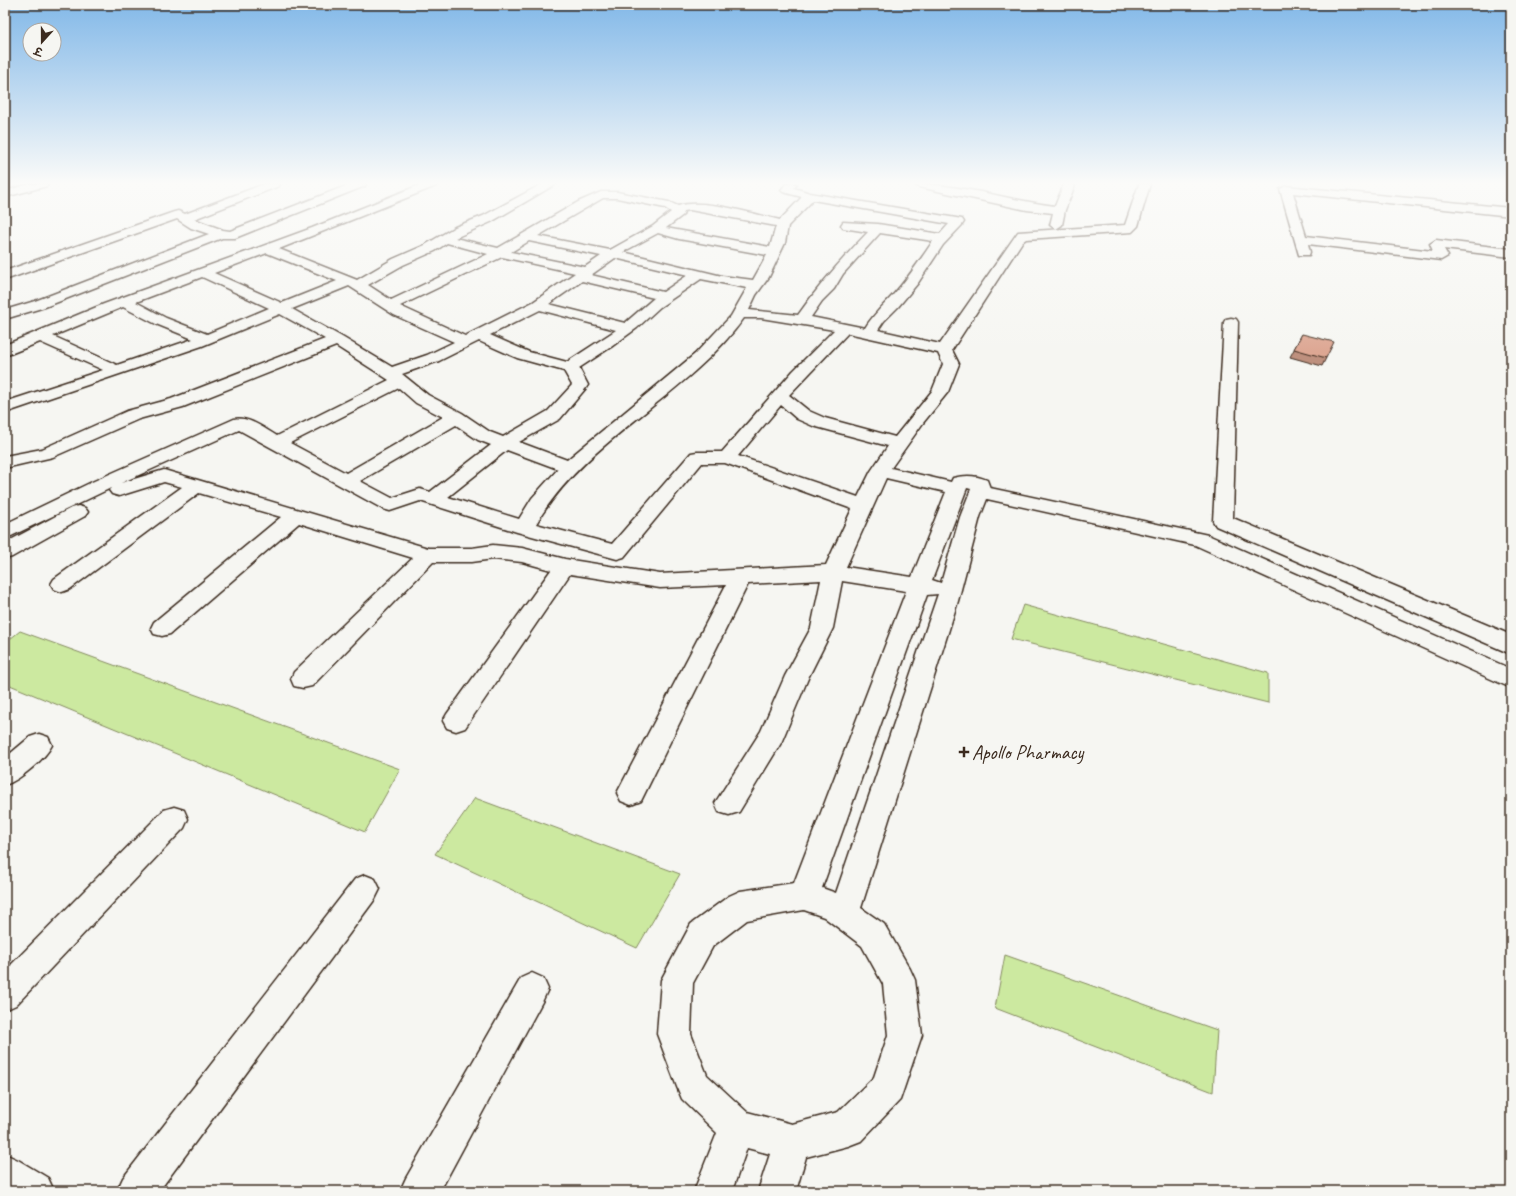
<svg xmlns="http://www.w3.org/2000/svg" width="1516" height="1196" font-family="Caveat,'Playpen Sans Deva',sans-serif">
  <rect width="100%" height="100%" fill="#f6f6f2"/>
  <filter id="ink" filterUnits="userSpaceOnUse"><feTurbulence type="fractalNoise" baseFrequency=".025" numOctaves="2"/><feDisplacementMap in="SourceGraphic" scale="8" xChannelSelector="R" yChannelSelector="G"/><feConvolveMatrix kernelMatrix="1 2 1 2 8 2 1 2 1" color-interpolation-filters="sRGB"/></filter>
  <g filter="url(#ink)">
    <g fill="#cce9a0" stroke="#848a5f">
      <path d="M1023,605L1268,673V703L1011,639Z"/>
      <path d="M20,631L400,769L365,832L5,683V643Z"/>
      <path d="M475,798L680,874L637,948L435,854Z"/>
      <path d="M1005,955L1217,1030L1213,1092L995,1008Z"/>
    </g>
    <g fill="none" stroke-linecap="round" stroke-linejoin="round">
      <defs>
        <g id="minor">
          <path d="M29,184H48L47,186L5,197V191Z"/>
          <path d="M264,184H280L279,186L194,219L223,230L230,231L351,184H366L365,186L235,238H222L45,307L5,319V310L35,301L209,234L191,228L177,219L5,280V271L174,212L178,211L185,214Z"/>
          <path d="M422,184H437L436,186L279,249L357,280L393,259L425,245L455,227L483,216L542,184H556L491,222L455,238L498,248L578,202L601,192H617L669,202L678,206C703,198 753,214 780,220L802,197L783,192L781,190L786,184H797L794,188L810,193L962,219L964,222L962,225L943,245L918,283L898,307L884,321L878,330L940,344L1018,232L1125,225L1139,184H1150L1138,226L1132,232L1026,239L1022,242L952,350L959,364L948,392L923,423L891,468L951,482L953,478C964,475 976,475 987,480L990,488L1208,535L1511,669V688L1195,545L987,499L980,517L958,601L861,908L884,924L910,969L915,980L922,1035L900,1100L861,1141L848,1146L806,1157L796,1191H758L770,1154L747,1148L732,1191H694L717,1133L682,1099L677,1087L657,1034L661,980L691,924L729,896L740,891L794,883L906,591L842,581L833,628L809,676L781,743L739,812L729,815L719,812L715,803L761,731L785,676L811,628L821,580L748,584L641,801L631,805L621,801L617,793L726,585L660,588L570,574L465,728L456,731L447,728L443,721L447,714L551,570L522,562L493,559L472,562H433L312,686L303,688L294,686L291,679L294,672L413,558L299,523L170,634L162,636L154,634L151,628L154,622L281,517L199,493L70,589L62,592L54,589L51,584L54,579L182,487L164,482L119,496L112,494L109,490L111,488L5,539V524L94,481L234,419C248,416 265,429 277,436L389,380L336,346L183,407L139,419L53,457L5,468V456L42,449L127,411L171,399L325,339L280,314L202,346L5,413V402L103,370L40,342L5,356V345L104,304L312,228ZM603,198H617L665,208L671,212L653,226L610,250L538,236ZM813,200L949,224L940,234L878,224L843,222L841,225L843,228L868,232C843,258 819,285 798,315L749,310L756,295L769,277L785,243L788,226ZM690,210L776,226L770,247L666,228L683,215L684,211ZM658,233L679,239L767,255L753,280L722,276L623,252ZM880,233L933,241C921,259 908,278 893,295C883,306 873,315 865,328L811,317L822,301L834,289L843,274ZM529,241L601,256L585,267L511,252ZM447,243L488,254L391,300L368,285L403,265L435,251ZM267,253L337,281L282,303L214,273ZM502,257L575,273L533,302L465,336L400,306ZM615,258L688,275L663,292L591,275ZM202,277L269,308L207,334L166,318L136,302ZM701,279L747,288L731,316L695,354L567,460L519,442L560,419L586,388L588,385L579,368L611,347L637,328L660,307ZM582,281L654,298L625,323L549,304ZM349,286L394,315L454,342L427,355L392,367L342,337L292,309ZM123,307L156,324L193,339L117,365L53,336ZM540,310L616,330L567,362L529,352L490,335ZM744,318H761L834,330L793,371L722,452H697L691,453L612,544L536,524C586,438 686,398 744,318ZM848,333L938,353L943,364L932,391L895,437L825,418L809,411L789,395ZM479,341L517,358L564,371L572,385L548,411L503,437L490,432L462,413L428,395L402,374L439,361ZM399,388L416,403L443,417L346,473L290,443ZM781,405L797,419L813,426L888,446L871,471L858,497L738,456ZM456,425L478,440L491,445L430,492L420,489L392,498L360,481ZM239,430L383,509L390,511L420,501L517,532L617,559L624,557L702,463H725L852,509L826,565L660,574L565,559L522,548L493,545L472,548H428L164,470L121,483ZM507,450L558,469L532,498L519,519L448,497ZM886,478L946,492L912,577L846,567ZM967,488L971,489L960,517L941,583L932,580ZM938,594L836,893L822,888L927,595ZM804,910L824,917L862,946L883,984L888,1035L874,1077L838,1112L792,1124L747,1112L707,1075L691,1034L693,983L713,946L747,920Z"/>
          <path d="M914,184C961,184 1008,200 1055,206L1064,184L1075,185L1065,210L1062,225L1056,229L1050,225L1053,213L1027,210L919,187Z"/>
          <path d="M1286,186L1511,208V216L1293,193L1306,236L1433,251L1430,244L1436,240L1511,249V257L1444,249L1448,256L1441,260L1308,244L1310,252L1309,255H1299L1280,189Z"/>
          <path d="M1231,318L1236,319L1238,322L1233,518L1511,635V654L1216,526L1213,521L1224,322L1226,319Z"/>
          <path d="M78,506L85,508L88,512L85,516L12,557L5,559V543L71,508Z"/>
          <path d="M39,734L48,737L52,745C45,759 20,780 5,785V758L30,737Z"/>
          <path d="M174,807L184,810L188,819L184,828L16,1005L5,1010V971L164,810Z"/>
          <path d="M365,875L375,879L380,889L375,899L159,1191H117L123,1178L355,879Z"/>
          <path d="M532,973L543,978L548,989L543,1000L440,1191H400L406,1178L521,978Z"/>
          <path d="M5,1154L18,1160L48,1178L54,1191H5Z"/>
        </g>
      </defs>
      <use href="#minor" stroke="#3b2a1e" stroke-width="3"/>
      <use href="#minor" fill="#f6f6f2" fill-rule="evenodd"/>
    </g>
    <path fill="#be907e" stroke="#3b2a1e" d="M1302,334L1326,358L1322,366L1290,357Z"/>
    <path fill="#dda793" stroke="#3b2a1e" d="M1302,334L1334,342L1326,358L1294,349Z"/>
  </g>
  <linearGradient id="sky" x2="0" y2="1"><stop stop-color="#82b8e8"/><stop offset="0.52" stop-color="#fbfbf9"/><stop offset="1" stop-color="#fbfbf9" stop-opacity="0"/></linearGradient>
  <rect width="1516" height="352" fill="url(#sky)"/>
  <path fill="#3b2a1e" stroke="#f6f6f2" stroke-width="1.5" d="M962 746h4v4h4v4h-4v4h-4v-4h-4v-4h4z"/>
  <g text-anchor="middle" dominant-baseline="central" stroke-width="3.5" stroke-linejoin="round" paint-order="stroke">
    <g font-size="20" fill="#3b2a1e" stroke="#f6f6f2" text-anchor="start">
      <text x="972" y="752">Apollo Pharmacy</text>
    </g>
  </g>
  <rect width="1516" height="1196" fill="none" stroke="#f6f6f2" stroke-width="20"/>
  <rect x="10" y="10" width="1496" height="1176" fill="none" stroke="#3b2a1e" stroke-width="1.5" filter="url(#ink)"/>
  <g transform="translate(42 42) rotate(201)"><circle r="19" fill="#f6f6f2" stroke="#aba49d"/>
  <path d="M0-3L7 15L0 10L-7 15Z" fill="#3b2a1e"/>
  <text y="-6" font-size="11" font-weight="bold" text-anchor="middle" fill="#3b2a1e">उ</text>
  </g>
</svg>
